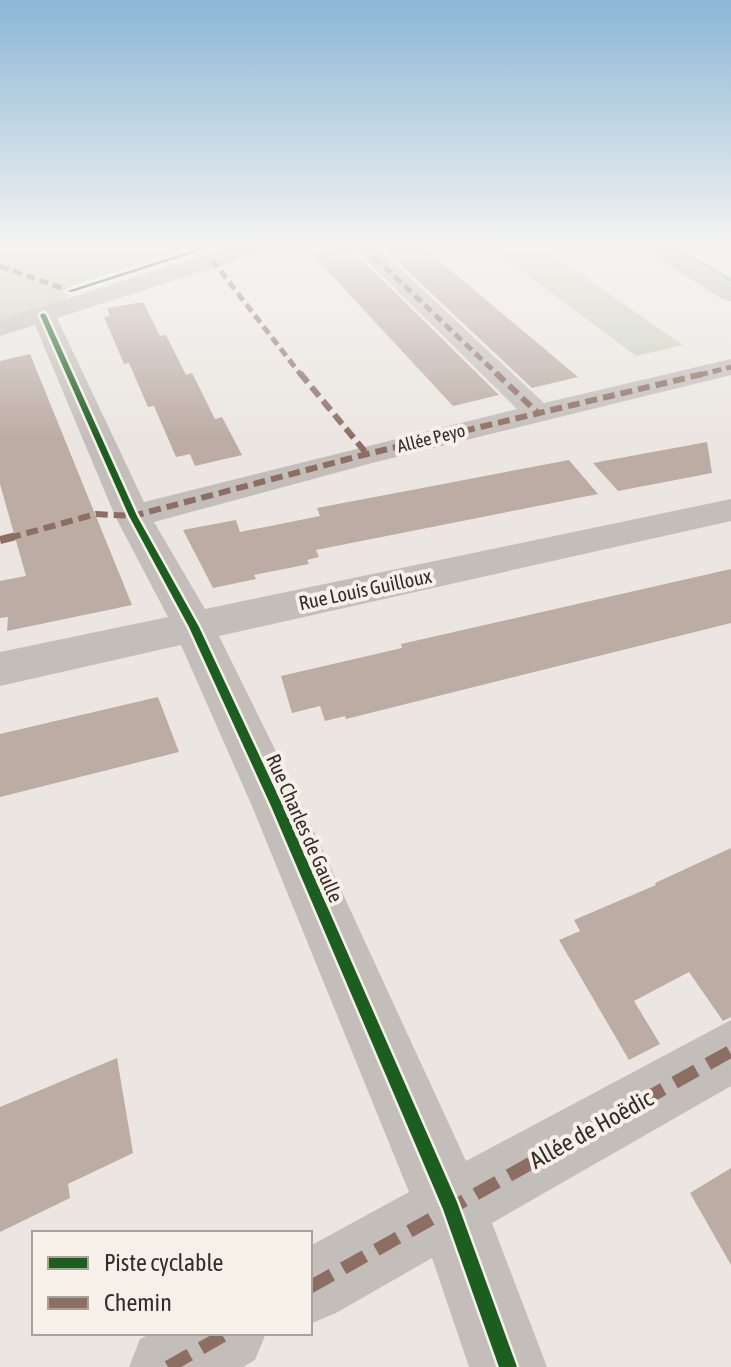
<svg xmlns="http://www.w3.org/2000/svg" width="731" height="1367" font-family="'Asap Condensed',sans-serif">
  <rect width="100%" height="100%" fill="#ebe6e1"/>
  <g fill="#cbcfbd">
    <path d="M0,247H190L72,285L61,309L0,328Z"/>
    <path d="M490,247H541L683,345L636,356Z"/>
  </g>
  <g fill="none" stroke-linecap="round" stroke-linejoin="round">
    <path fill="#9fb9b9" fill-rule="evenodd" d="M669,247H677L731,278V283Z"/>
  </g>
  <g fill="#bcaca4">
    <path d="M350,247L351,249L499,395L453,406L311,253Z"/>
    <path d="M382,247H423L578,377L532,388Z"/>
    <path d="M143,302L160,336L166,335L186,375L192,373L215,419L222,417L242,455L195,466L190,454L176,457L154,406L148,407L129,363L124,364L104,317L110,316L107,308Z"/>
    <path d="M30,354L132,605L7,631L8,617L0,618V581L26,576L0,484V361Z"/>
    <path d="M707,442L712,473L618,491L593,463Z"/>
    <path d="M569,460L598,494L316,550L319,557L307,560L309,564L254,575L256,579L213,588L183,530L236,520L240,532L320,516L317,508Z"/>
    <path d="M731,569V623L346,719L345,716L325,721L320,706L292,713L281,676L402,648L401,644Z"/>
    <path d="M158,697L179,752L0,797V734Z"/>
    <path d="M731,848V1017L723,1021L689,972L634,1001L660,1044L629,1060L559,940L580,931L574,920L656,885L655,883Z"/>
    <path d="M117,1058L133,1153L68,1184L70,1198L0,1232V1107Z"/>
    <path d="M731,1168V1265L690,1193Z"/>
  </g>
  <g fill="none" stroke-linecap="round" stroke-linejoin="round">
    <g fill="#c3beba" fill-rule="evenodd">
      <path d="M230,247H265L262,252L57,318L144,502L517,409L353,247H377L544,403L731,359V375L376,462L154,522L205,609L731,499V521L219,636L295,790L466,1161L731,1020V1086L492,1223L547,1367H469L432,1258L336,1313L310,1324V1246L409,1192L252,806L181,645L0,686V652L168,617L115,516L35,325L0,336V320Z"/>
      <path d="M640,247H668L731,284V301L722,299Z"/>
      <path d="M152,1333H266L255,1360L243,1367H129L140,1339Z"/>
    </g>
    <g stroke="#8d6e63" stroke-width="5" stroke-dasharray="9 5" stroke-linecap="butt">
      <path d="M364,247L498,375"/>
      <path d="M212,260L301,375"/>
      <path d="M0,266L70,291L75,290"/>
      <path d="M699,375L731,367"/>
    </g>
    <g stroke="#8d6e63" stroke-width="6" stroke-dasharray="12 6" stroke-linecap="butt">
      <path d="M300,373L367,454"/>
      <path d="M496,373L537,412"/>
      <path d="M9,538L96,514L133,516L367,454L707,373"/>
    </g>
    <path stroke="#8d6e63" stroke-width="8" stroke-dasharray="15 8" stroke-linecap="butt" d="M0,540L16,536"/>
    <g stroke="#8d6e63" stroke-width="13" stroke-dasharray="25 13" stroke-linecap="butt">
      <path d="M310,1287L731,1051"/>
      <path d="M168,1367L228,1333"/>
    </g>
    <defs>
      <g id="cycleway">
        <path d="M203,247H212L72,292L67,291Z"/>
        <path d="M43,313L46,315L137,516L199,627L283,806L457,1202L517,1367H499L443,1209L271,806L189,627L129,516L40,315Z"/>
      </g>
    </defs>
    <use href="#cycleway" stroke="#f7f0e8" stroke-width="5"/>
    <use href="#cycleway" fill="#1b5e20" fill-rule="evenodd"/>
  </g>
  <linearGradient id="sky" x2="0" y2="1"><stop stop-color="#8bb6d5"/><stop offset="0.56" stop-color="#f6f4f2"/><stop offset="1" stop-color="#f6f4f2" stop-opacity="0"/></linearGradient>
  <rect width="731" height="439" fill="url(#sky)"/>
  <g text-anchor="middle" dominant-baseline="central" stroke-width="8" stroke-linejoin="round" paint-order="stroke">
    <g font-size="18" fill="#342c29" stroke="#f7f0e8">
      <text transform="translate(431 438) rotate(-14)">Allée Peyo</text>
    </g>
    <g font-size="20" fill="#342c29" stroke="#f7f0e8">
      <text transform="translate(365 589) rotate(-12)">Rue Louis Guilloux</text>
      <text transform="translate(305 828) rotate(66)">Rue Charles de Gaulle</text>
    </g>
    <g font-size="24" fill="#342c29" stroke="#f7f0e8">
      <text transform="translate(591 1129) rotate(-29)">Allée de Hoëdic</text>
    </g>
  </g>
  <rect x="32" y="1231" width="280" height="104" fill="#f7f0e8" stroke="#a9a29c" stroke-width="2"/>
  <rect x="48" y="1257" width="40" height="12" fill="#1b5e20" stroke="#a9a29c" stroke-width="2"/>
  <text x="104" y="1271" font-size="24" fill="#342c29">Piste cyclable</text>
  <rect x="48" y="1297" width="40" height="12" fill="#8d6e63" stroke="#a9a29c" stroke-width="2"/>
  <text x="104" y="1311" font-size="24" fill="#342c29">Chemin</text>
</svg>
